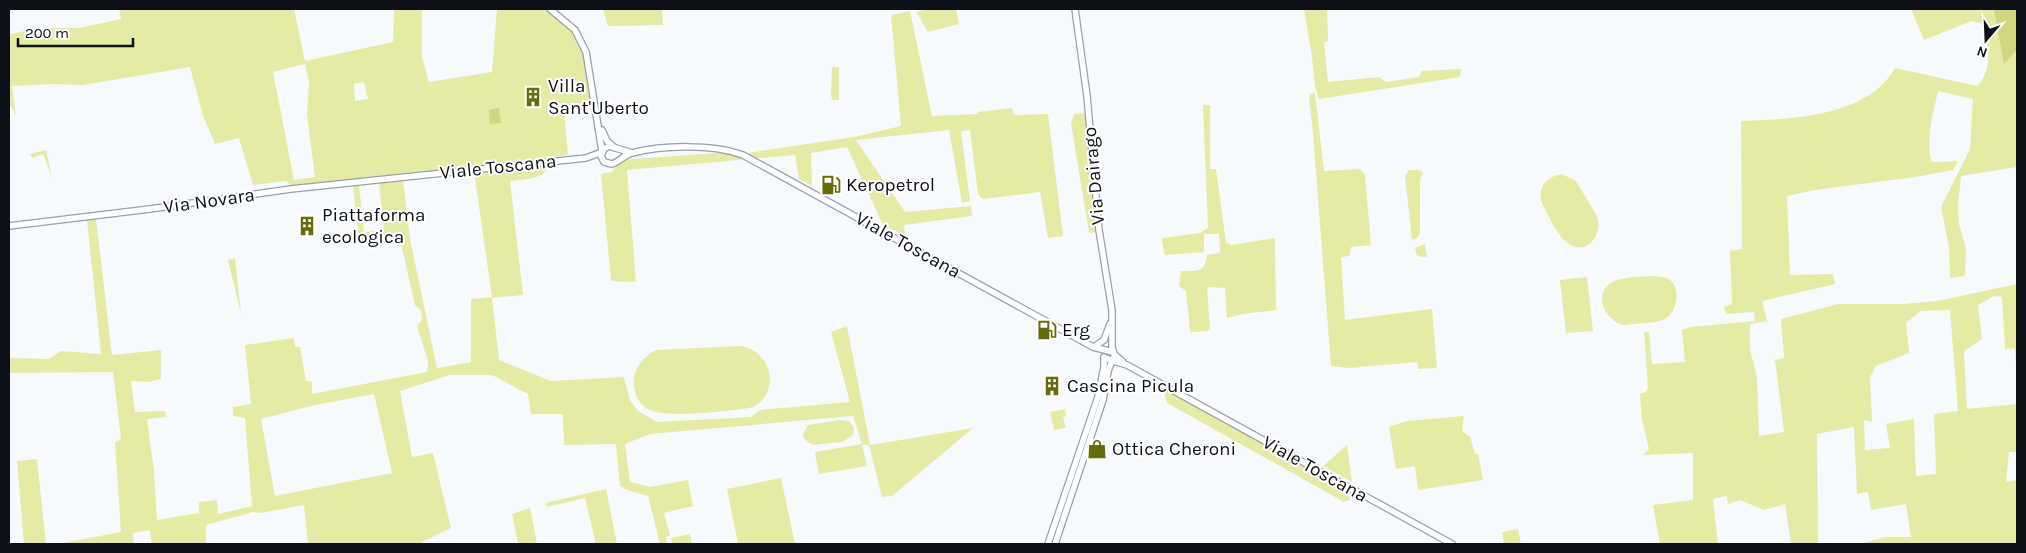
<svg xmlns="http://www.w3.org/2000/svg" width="2026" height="553" font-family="Karla,sans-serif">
  <rect width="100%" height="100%" fill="#f7fafd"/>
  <g fill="#e5eba4" fill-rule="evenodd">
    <path d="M119,9H294L305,61L393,42L394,9L422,10V57L429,82L492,72L497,9H547L574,31L583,52L592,104L564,111L568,155L291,186L286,181L253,185L239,138L215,144L203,116L190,67L83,85L52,84L12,86L16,116L9,103V34L41,28H79L121,19ZM305,64L309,82L307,114L315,177L294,180L273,72ZM364,82L368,99L355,101L354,84Z"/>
    <path d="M603,9H662L663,25L608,26Z"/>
    <path d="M928,9H956L959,24L928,32L916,12Z"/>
    <path d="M1304,9H1327L1328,41L1324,43L1328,82L1379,77L1386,82L1419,77L1422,71L1461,69L1460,77L1319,99L1315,87L1312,57Z"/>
    <path d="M1911,9H2017V167L1961,176L1958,206L1959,224L1966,249L1965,276L1950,278L1949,248L1941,207L1970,149L1973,99L1938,91C1933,114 1926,137 1931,160L1933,162L1958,161L1953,170L1915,177L1815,190L1787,196L1790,275L1833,274L1835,284L1762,301L1767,321L1750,324V350L1757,377L1759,436L1784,432L1775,360L1784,358L1781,319L1838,304H1903L1937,301L2017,284V382L2015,348L2005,349L2002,297L1994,296L1978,305L1982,339L1964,351L1967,409L2017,404V452H2009L2006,482L2017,480V544H1860L1885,537H1911L1906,504L1871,510L1868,492L1857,494L1854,427L1817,434L1818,544H1791L1785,504L1764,510L1740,500L1728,504L1727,496L1713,499L1718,544H1660L1653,505L1693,500V453L1643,455L1649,449L1642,419L1640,394L1646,392L1648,388L1644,332H1649L1652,364L1685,362L1682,330L1691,327L1755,321L1754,312L1726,314L1724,307L1732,304L1730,251L1742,249L1741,121C1791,119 1868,117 1895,68L1977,86C1993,71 1990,42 1981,23L1972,21L1924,40ZM1950,310L1958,411L1934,414L1936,474L1916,476L1914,419L1886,424L1890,448L1865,450L1864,420L1872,422L1870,377L1876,366L1909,353L1906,323L1921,311Z"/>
    <path d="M910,11L932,116L978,114V112L1012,108L1014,115L1048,114L1063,236L1048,238L1040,192L982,199L978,194L970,130L961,131L970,201L962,203L949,130L856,140L905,212L971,206L972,216L904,225L905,235L883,225L847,147L811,153L812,186L799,179L795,155L627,170L636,282L611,281L601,174L612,172L621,160L716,153H747L854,137L901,126L891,15Z"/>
    <path d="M832,67H839V100H832L831,95Z"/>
    <path d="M1315,93L1324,171L1360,169L1365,175L1371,245L1351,247L1350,255L1341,258L1345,320L1432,309L1437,368L1418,369L1417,362L1349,368L1331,366L1313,133L1309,97L1310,94Z"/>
    <path d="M1203,105H1210V169H1216L1226,243L1231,245L1275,238L1276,310L1243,314L1227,318L1225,288L1207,287L1210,329L1208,331L1192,332L1190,331L1186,291L1179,286L1181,271C1197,271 1205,273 1207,255L1220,253L1219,234H1204V252L1165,255L1162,242L1163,238L1200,233L1208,228Z"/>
    <path d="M1083,113L1087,116L1097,232L1089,233L1071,123L1074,114Z"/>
    <path d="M46,150L52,177L43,154L32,158L30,154L25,155Z"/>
    <path d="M551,164C543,180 527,179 510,181L523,295L492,298L499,360L551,381L624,377L630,401L638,411L657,422L751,417L760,410L850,402L831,332L847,326L870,445L973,428L892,496L882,497L869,445H862L867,466L819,474L815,452L862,444L853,416L650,434L625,444L630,482L650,487L688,480L693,506L664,513L670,535L666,537L667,544H660L648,496L627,490L620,486L616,444L564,445L563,414H531L528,394L492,375H450L400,391L412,457L433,453L451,528L422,542V544H308L304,505L261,513L253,512L206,525V544H152L150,530L133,533L134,544H57L121,532L115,443L121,439L113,372L9,373V358L49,359L61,351L101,354L87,220L96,219L112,355L161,350V379L148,382L131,381L135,412L165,411L166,417L147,419L154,471L157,520L199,513V502L217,500L218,514L252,506L245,418L233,416V407L251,404L245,345L294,338L295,347H300L306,381L312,382V394L427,372L428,361L417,326L422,320L421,311L415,305L400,239L359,240L353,186L359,185L364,232L384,230L379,183L403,180L410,239L437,368L471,362V299L492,297L474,171ZM374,394L392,473L275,496L261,419L315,405Z"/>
    <path d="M1409,170H1418L1423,172L1420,180V233L1417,238L1412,240L1405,176Z"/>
    <path d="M1562,174L1576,181L1597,216C1604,238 1583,258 1565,241C1557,234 1546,211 1541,201C1538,186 1548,176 1562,174Z"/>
    <path d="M1425,244L1427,257H1421L1417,255L1415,248Z"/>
    <path d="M235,258L241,314L228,260Z"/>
    <path d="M1654,276C1660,277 1668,277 1672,282C1681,292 1676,315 1663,320C1652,324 1636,323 1624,325C1605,322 1593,293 1611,283C1622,276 1641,277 1654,276Z"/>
    <path d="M1587,277L1593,331L1566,333L1560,280Z"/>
    <path d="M741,346C771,351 781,390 755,406C752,408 746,408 743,409C722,411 660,420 645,407C638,402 634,392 634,384C632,369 644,357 656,350Z"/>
    <path d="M1163,388L1350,491L1351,496L1350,500L1344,502L1167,403Z"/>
    <path d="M1065,409L1066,416L1063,417L1066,428L1054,430L1050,412Z"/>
    <path d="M1464,416L1462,431L1470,437L1475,454H1478L1483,480L1418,490L1415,466L1396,469L1389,427L1407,421Z"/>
    <path d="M840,420L849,421L854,428L853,435L842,442L813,445L804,439L803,434L808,425Z"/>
    <path d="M1347,445L1352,482L1323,466Z"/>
    <path d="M37,459L46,544H24L17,461Z"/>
    <path d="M781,478L795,544H738L727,489Z"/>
    <path d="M606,489L617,544H596L585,498L547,507L545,503Z"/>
    <path d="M530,508L537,544H518L512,514Z"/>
    <path d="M1518,529L1521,544H1504L1502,532Z"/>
    <path d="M690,534L692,544H673L671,538Z"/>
  </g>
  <g fill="#d1d77e">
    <path d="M1994,10H2017V50L2004,64Z"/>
    <path d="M499,108L501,123L490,124L489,110Z"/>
  </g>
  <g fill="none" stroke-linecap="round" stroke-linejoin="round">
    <defs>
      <g id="tertiary">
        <path d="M550,9L575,30L586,52L602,151"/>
        <path d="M1075,9L1087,96L1099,230L1112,310V347L1114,354L1123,362"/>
        <path d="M602,130L607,141L614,147"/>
        <path d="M632,153L609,146L604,149L601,156L604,162L612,164C619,162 624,155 632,153C663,145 713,144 743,155L1093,347L1113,352"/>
        <path d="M9,226L150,209L291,189L586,158L602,152"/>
        <path d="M1094,347L1104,340L1110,324"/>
        <path d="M1104,358L1127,365L1452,544"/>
        <path d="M1048,544L1098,397L1104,367V357"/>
        <path d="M1055,544L1103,400L1108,371L1113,358"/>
      </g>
    </defs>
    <use href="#tertiary" stroke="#93a1b0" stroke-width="8"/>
    <use href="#tertiary" stroke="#fff" stroke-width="5.5"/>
  </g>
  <defs>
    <symbol id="building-bare" viewBox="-9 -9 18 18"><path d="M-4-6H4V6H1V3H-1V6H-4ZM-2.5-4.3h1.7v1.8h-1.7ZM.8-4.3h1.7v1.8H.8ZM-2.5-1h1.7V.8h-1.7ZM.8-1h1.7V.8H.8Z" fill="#676b0c" stroke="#fff" stroke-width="2.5" paint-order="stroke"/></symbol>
    <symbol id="fuel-bare" viewBox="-9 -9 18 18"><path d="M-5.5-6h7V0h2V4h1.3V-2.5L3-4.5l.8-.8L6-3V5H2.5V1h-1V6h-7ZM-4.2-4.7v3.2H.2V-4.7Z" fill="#676b0c" stroke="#fff" stroke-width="2.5" paint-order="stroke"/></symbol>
    <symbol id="shop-bare" viewBox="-9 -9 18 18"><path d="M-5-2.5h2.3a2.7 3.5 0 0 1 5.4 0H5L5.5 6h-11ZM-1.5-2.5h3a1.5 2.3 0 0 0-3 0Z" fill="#676b0c" stroke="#fff" stroke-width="2.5" paint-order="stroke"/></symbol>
  </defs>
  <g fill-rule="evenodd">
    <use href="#building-bare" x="519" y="83" width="28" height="28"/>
    <use href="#fuel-bare" x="817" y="171" width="28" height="28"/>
    <use href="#building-bare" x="293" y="212" width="28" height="28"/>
    <use href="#fuel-bare" x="1033" y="316" width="28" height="28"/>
    <use href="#building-bare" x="1038" y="372" width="28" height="28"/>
    <use href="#shop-bare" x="1083" y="435" width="28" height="28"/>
  </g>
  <g text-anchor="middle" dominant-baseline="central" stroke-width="4" stroke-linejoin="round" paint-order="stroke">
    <g font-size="19" fill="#0b1116" stroke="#fff" text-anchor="start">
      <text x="548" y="86">Villa<tspan x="548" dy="22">Sant'Uberto</tspan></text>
      <text x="846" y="185">Keropetrol</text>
      <text x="322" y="215">Piattaforma<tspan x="322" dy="22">ecologica</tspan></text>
      <text x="1062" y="330">Erg</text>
      <text x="1067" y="386">Cascina Picula</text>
      <text x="1112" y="449">Ottica Cheroni</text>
    </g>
    <g font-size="19" fill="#0b1116" stroke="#fff">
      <text transform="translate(498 167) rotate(-6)">Viale Toscana</text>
      <text transform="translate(1094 176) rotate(-95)">Via Dairago</text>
      <text transform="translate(209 201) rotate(-8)">Via Novara</text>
      <text transform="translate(908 245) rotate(29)">Viale Toscana</text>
      <text transform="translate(1315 469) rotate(29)">Viale Toscana</text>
    </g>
  </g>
  <rect width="2026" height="553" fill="none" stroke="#0b1116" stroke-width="20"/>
  <g transform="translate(1986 40) rotate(199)" stroke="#ffffff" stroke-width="4" paint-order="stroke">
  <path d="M0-4L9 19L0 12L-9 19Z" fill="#0b1116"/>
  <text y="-8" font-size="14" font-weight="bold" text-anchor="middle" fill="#0b1116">N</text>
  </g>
  <path d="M18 38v8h115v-8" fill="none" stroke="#0b1116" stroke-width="2.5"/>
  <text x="25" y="38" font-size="15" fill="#0b1116" stroke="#ffffff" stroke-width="4" paint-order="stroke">200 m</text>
</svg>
